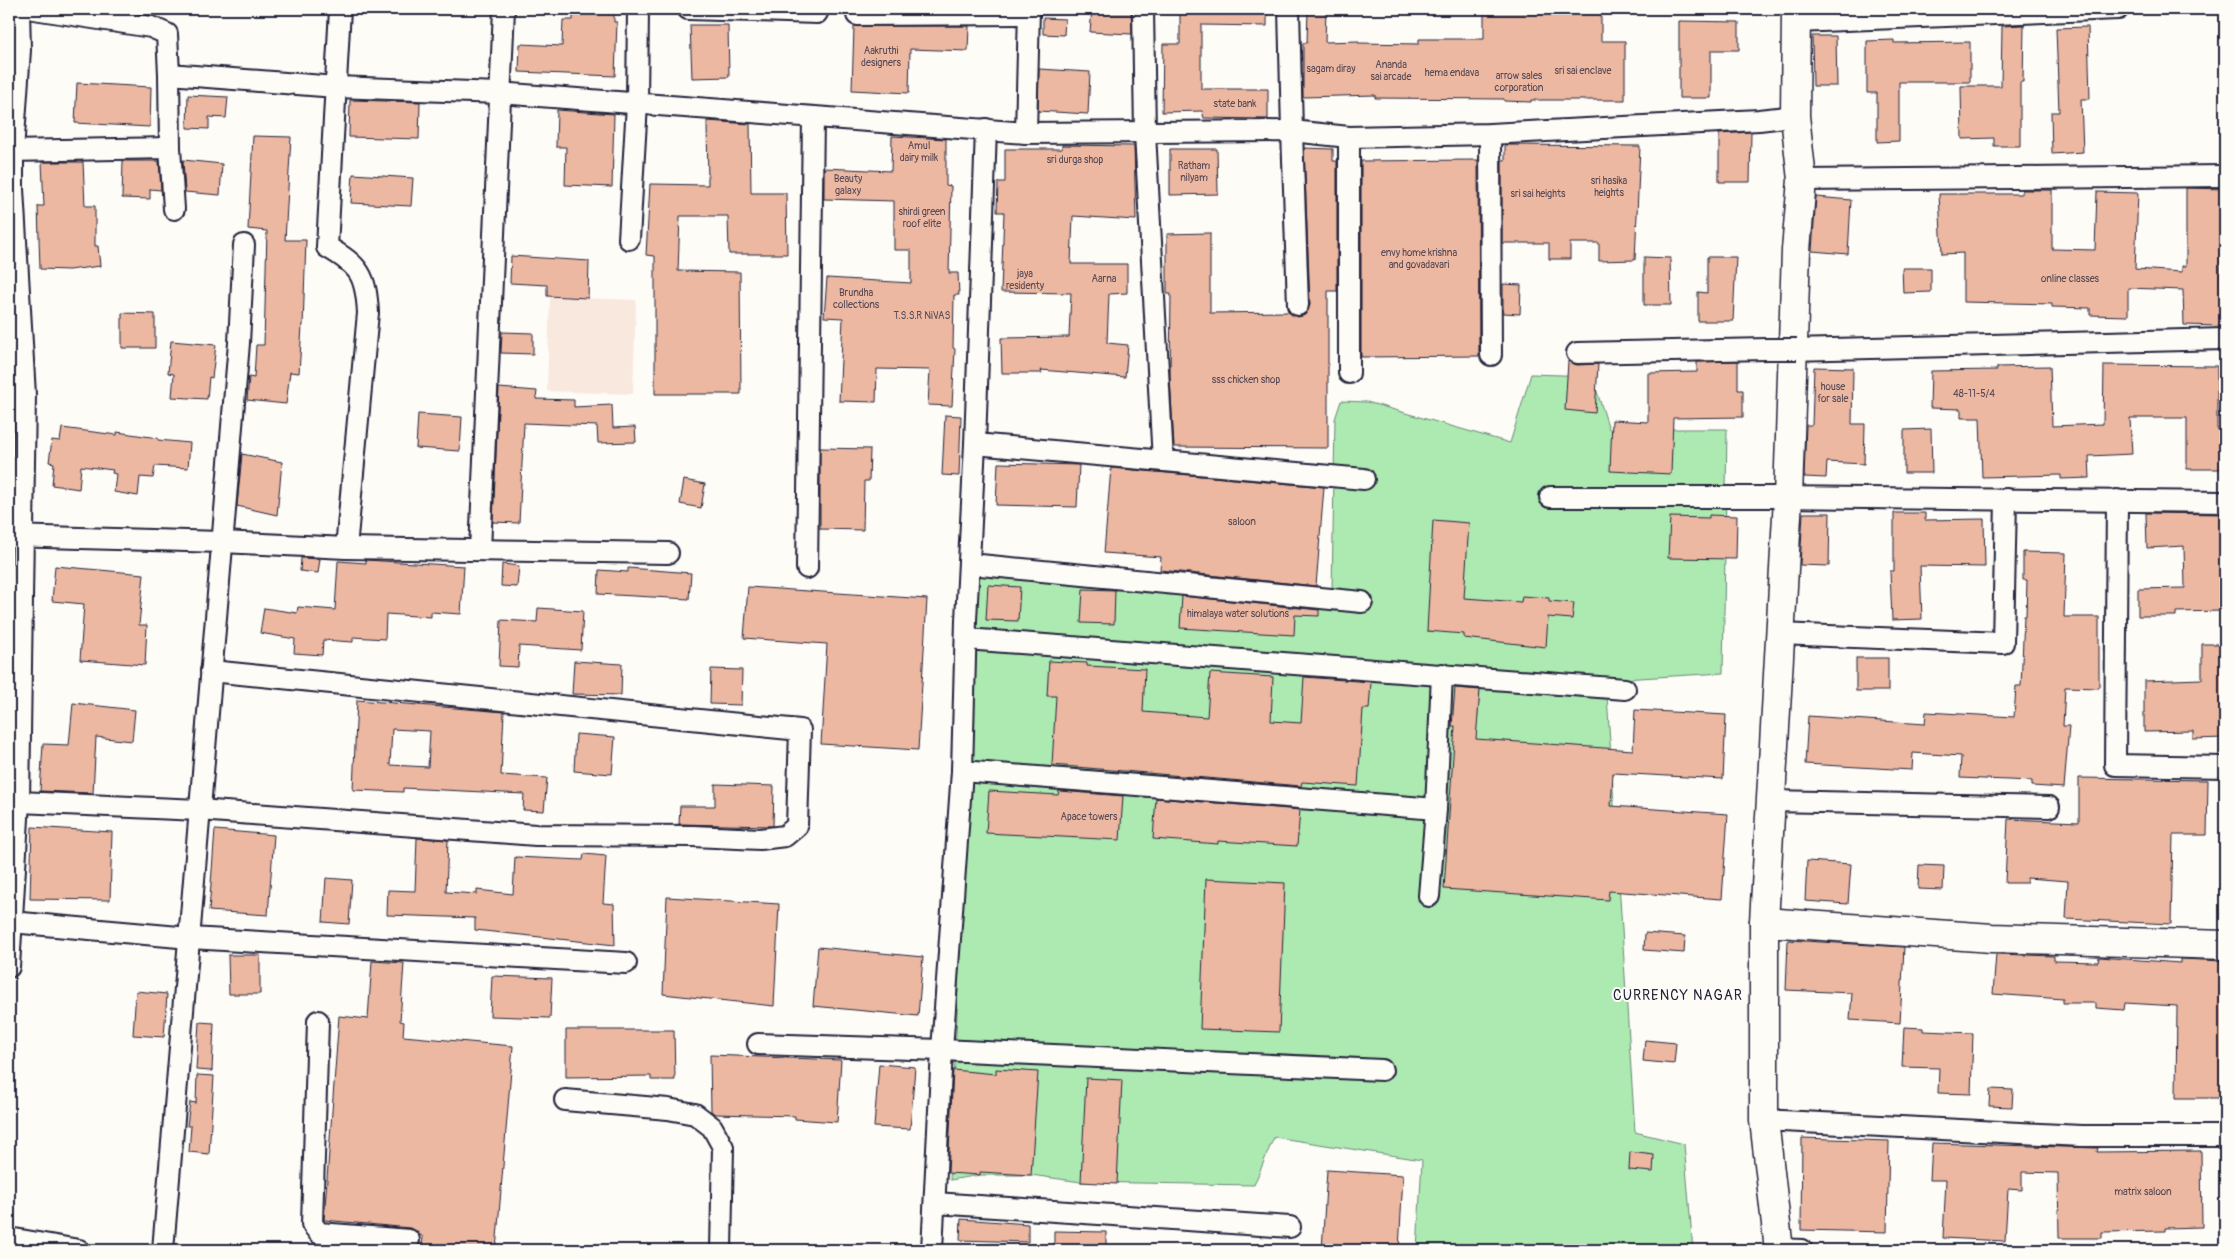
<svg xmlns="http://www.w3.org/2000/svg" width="2234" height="1259" font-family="Pangolin,sans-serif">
  <rect width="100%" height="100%" fill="#fdfcf7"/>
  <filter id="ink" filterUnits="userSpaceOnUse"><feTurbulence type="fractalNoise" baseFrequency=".02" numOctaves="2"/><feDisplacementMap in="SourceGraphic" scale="10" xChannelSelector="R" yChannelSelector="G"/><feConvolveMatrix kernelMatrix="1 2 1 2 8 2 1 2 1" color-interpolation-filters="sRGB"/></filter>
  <g filter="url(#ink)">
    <g fill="#f8e8dd">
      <path d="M550,297L636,300L633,394L547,391Z"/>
      <path d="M2225,370V425H2195L2194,371Z"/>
    </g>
    <path fill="#adeab1" stroke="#688676" d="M1531,374L1592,376L1609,429H1727L1723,673L1606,680L1635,1132L1684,1144L1693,1250H1417L1422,1160L1274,1137L1254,1185L1081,1182L1031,1175H980L950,1180L976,555L1332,591L1335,419L1341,401L1367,402L1510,443Z"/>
    <g fill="#edb8a1" stroke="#22223b" fill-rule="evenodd">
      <path d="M573,9H614V22H617L615,76L519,72L520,44L562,46L563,20H573Z"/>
      <path d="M1092,9H1131L1132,34L1090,32Z"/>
      <path d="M1180,9H1267V26L1201,25V89H1268V119L1204,118L1202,111L1162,112L1163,44H1180Z"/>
      <path d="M1308,9H1326L1325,42L1358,41V43L1419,44V39H1484V9H1601V41H1625V100H1531V102L1504,101V99L1375,98V95L1303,97V43H1307Z"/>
      <path d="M1043,18L1065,19L1064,35L1043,34Z"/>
      <path d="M1679,21L1739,22V50H1711V98H1679Z"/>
      <path d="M690,25H728L729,77L692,78Z"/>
      <path d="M2024,25L2023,82H2020V146H1994V138L1962,139L1961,86H2001L2002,26Z"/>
      <path d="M854,26H969L968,51L910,49L909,93L852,90Z"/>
      <path d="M2088,27L2090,99H2081L2083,152L2052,154L2051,112H2059L2056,28Z"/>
      <path d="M1812,36H1836L1837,86H1813Z"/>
      <path d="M1894,40V43L1970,42V82H1899V141L1877,142V93H1867V41Z"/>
      <path d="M1039,69L1090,72L1088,114L1038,111Z"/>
      <path d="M77,83L151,87L150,127L75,123Z"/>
      <path d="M188,95L228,97L226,118L209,117V129L187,128Z"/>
      <path d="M350,100L420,102L419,139L349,137Z"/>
      <path d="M557,110L614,114L612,187L565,185L566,147H556Z"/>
      <path d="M707,121L750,124L751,193H786L787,254H729L728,216H680L678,271L740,272L741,394H655V256L646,255L650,184L708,185Z"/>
      <path d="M1751,132L1750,182H1719V134Z"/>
      <path d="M253,136L291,137L285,240H306L303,326H302L299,373L290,372L286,404L247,400L249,377L254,378L256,345H264L267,231L248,229Z"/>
      <path d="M892,136L946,139V185L951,186L949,273H958L959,295H954L953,348L955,349L952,406L928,405L930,370L877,369L876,402L839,401L843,318L824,317L827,278L911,283V250H894V201L824,199V168L891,171Z"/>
      <path d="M1062,145L1134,146L1136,220L1073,216L1071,264H1127V293L1109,294L1107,343L1128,345L1125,377L1041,370L1042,373H1002L1001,338L1069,337L1071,293L1001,292L1004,212H997L998,182H1005V149H1062Z"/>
      <path d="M1505,145L1640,146L1635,260L1599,261V243H1570V259H1549V243H1502V160H1505Z"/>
      <path d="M1304,148L1333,149V161H1337V291H1328V448L1174,447L1170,377L1171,294H1167V234L1210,233V313L1288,312L1298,317L1305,315L1310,305Z"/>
      <path d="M1170,149H1217L1218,194L1170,195Z"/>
      <path d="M183,160L222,164L220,195L185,192Z"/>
      <path d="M1478,160L1479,356L1361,357V161Z"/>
      <path d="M123,161H159L161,190L150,189V199L122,198Z"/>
      <path d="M42,162H83L85,206H95V246H98L100,266L69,270L40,269L38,206H44Z"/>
      <path d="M353,174L413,178L411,206L351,203Z"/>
      <path d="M2186,188L2225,189V256H2221V326L2184,325L2183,290L2128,288V316L2090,315V308L2052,307V304L1963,302V253L1942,254L1939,194H2022V190H2052V249L2095,250L2097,192L2138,193L2135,269L2182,272V266H2186Z"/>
      <path d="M1816,197L1851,200L1848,254L1812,251Z"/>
      <path d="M511,256L589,261L588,298L547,296V285L510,283Z"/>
      <path d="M1644,257L1670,258L1671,305H1644Z"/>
      <path d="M1707,257H1736L1733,321H1698V292L1707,293Z"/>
      <path d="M1902,268H1931V292L1903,293Z"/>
      <path d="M1503,284L1521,285L1520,314L1503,313Z"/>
      <path d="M122,313L155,314V348H122Z"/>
      <path d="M502,332L533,333V354L501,353Z"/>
      <path d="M171,341L216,345L212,378L209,377L207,399L172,397L174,374L168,373Z"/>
      <path d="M1568,361L1577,365L1598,364L1595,413L1565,410Z"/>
      <path d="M1738,361V390H1743V417L1673,418L1671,474L1610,471L1612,420L1648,422V373L1697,372V362Z"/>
      <path d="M2104,365L2217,366V429H2225V469H2187V418H2130L2132,454L2089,456L2090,478L2061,479V475L1982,477L1980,418H1961V409L1930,408L1931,371L1997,370V367L2050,366L2052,426L2103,424Z"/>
      <path d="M1814,367L1853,368L1852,424H1865L1864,464L1827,462L1826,478L1804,477L1806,425H1812Z"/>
      <path d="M499,388L537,391L536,399L574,400V407L612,405L613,428L635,427L636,442L598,443L597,426L524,423L519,523L493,522Z"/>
      <path d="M418,414L462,417L460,451L416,448Z"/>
      <path d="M945,415L961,416L959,476L942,475Z"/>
      <path d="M62,428L117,435V432L158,438V440L190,443L188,468L155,466L153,478L140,477L138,496L114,492L116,474L112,473L113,470L81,466L79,489L52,485L54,463L49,462L52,440L60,441Z"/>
      <path d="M1931,429L1932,473H1904V430Z"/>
      <path d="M820,448L870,449L869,481H864L863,530L820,529Z"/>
      <path d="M242,454L282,462L277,515L237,506Z"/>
      <path d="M998,463L1079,465L1077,507L996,505Z"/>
      <path d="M1111,468L1324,487L1316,586L1160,570L1161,557L1104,553Z"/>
      <path d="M684,480L705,484L701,508L680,504Z"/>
      <path d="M1803,513H1830L1829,566L1800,565Z"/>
      <path d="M1894,513H1925V520L1984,519L1985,567L1920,566L1922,619L1892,620L1890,571H1894Z"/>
      <path d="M2146,513L2225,514V577H2220L2221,611L2176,612V616H2138V589L2185,588L2184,546L2147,548Z"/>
      <path d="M1709,515L1737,516L1736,559L1668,558L1670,517L1709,518Z"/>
      <path d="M1433,520L1469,523L1464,598L1521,602L1522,596L1549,598V601L1574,603L1572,619L1548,617L1546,647L1464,638V634L1427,631Z"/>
      <path d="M2023,552L2066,553L2064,617H2099V688L2065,687L2063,726H2069L2064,788L2032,786V781L1960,778L1961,756L1913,753L1912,770L1805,764L1808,716L1925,724L1926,712L2014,717L2016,686H2021L2024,616H2026L2027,580H2023Z"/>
      <path d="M301,558L320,559L318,573L300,571Z"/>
      <path d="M366,560L464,566L461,614L431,612V617L386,614L385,639L353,637V642L323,640L322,655L294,653L295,639L260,633L264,608L297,613L298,607L335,610L338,561L366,563Z"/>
      <path d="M502,564L519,566L517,587L501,586Z"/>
      <path d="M55,566L144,574L139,625H147L145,665L80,660L84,604L52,601Z"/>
      <path d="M628,568L691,573L689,599L598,594L599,570L628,572Z"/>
      <path d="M988,585L1020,587L1018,621L986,620Z"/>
      <path d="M748,587L927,599L918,750L821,744L827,644L744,638Z"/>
      <path d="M1083,589L1115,590L1114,624L1081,623Z"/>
      <path d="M1182,596L1319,610V616L1295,615L1294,635L1180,628Z"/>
      <path d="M538,608L583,611L581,650L519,646L518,667L499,666L501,620L537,622Z"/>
      <path d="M2202,644H2225V673H2223L2225,738L2193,739V731L2144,732V681L2202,679Z"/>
      <rect x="1856" y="658" width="32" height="33"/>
      <path d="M574,661L622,664L621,695L572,694Z"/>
      <path d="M1049,661L1087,663V666L1145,669L1143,712L1207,717L1210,673L1273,677L1271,721L1301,723L1304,677L1371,682L1369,709H1363L1358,786L1302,782L1301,786L1052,765L1056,696H1047Z"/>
      <path d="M711,669L742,670L741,705L710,704Z"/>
      <path d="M1455,688L1480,690L1476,739L1633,750L1635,710L1726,715L1723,779L1613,773L1611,806L1728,814L1722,899L1609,891L1608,900L1444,889L1455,726H1452Z"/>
      <path d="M357,700L504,712L501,775L547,778L544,811L523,810L524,794L403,788V792L353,790ZM392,729L430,731L428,767L390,765Z"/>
      <path d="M73,703L135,710L132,741L96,737L93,793L40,791L43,744L69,745Z"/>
      <path d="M576,734L615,737L612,774L574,771Z"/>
      <path d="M2079,778L2208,780L2207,835H2173L2171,924L2066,919L2068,881L2027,878V883H2005L2008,819L2079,822Z"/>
      <path d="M715,784L774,786L773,826L679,824L680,806H715Z"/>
      <path d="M989,791L1058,795L1059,791L1123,796L1120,840L986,833Z"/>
      <path d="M1156,798L1300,810L1297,846L1218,841V844L1153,839Z"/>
      <path d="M32,827L112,832L110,900L30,899Z"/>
      <path d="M215,830L274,835L268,915L209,911Z"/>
      <path d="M417,838L448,840L446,892L477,894V890L513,894L515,857L583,860L584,854L606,856L603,903L614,904L615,945L475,930V918L387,915L388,890L415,891Z"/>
      <path d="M1807,861L1851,864L1848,904L1805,901Z"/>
      <path d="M1919,865L1944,866L1943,890L1918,889Z"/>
      <path d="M326,878L352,880L349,924L323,922Z"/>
      <path d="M1206,879L1285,883L1279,1032L1200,1029Z"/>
      <path d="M667,897L779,904L774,1006L663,994Z"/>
      <path d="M1645,933L1685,936L1684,953L1644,950Z"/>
      <path d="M1788,940L1904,947L1900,1023L1850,1020L1852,993L1786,990Z"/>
      <path d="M818,947L923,957L918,1016L813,1006Z"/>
      <path d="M1996,954L2054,956V961L2098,962L2099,957L2180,963V959L2224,961L2223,1098H2176L2177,1006L2125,1003L2124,1010L2096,1008V1003H2063V999L1993,994Z"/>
      <path d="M228,955H260V994H229Z"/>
      <path d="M372,961L404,963L400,1021L404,1022L403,1036L513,1046L496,1250L422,1245L423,1237L410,1228L324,1220L339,1016L368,1019Z"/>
      <path d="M492,976L552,978L550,1018L490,1016Z"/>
      <path d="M136,991L167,994L164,1037L133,1035Z"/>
      <path d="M199,1022L214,1023L212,1071L196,1070Z"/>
      <path d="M1904,1027L1923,1028V1031L1973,1033L1971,1094L1938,1093L1939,1068L1902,1067Z"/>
      <path d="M566,1030H674L675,1080H651V1076L566,1077Z"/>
      <path d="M1645,1040L1676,1043L1674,1064L1643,1061Z"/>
      <path d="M710,1055L841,1060L837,1122L795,1119V1116L715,1114L711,1111Z"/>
      <path d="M879,1064L915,1067L910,1129L874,1127Z"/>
      <path d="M996,1069L1038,1072L1031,1175L980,1172V1175L948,1173L953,1070L996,1074Z"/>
      <path d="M197,1075L214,1076L209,1154L189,1152L191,1126H187L190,1102L196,1103Z"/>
      <path d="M1086,1078L1122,1080L1117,1184L1081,1182Z"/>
      <path d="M1990,1089L2013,1090L2012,1107L1989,1106Z"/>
      <path d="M1802,1138L1889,1141L1887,1232L1801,1230Z"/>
      <path d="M1932,1143L2098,1148L2097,1152L2201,1151L2202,1227L2165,1228V1231L2102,1232V1238H2059L2058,1173L2022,1172V1190L2008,1189L2005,1241L1943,1238L1946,1180H1930Z"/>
      <path d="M1630,1152L1654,1155L1653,1172L1629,1170Z"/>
      <path d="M1327,1170L1403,1175L1399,1250H1322Z"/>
      <path d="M961,1219L1028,1224V1242L960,1240Z"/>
      <path d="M1054,1231L1106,1232V1250H1054Z"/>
    </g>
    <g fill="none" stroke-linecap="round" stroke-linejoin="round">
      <defs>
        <g id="street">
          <path d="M34,9L151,27L167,34L169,74L336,87L499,93L1026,133L1292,131L1298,305"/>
          <path d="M340,9L327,247C360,266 366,275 368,313L346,548"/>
          <path d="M688,9L817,13"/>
          <path d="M1143,9L1145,133L1163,461"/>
          <path d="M1289,9L1292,131L1349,137L1490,134L1759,120L1795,116"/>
          <path d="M857,15L1029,14"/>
          <path d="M1796,22L2118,9"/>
          <path d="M169,74L170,148L174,209"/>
          <path d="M1026,133L1029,9"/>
          <path d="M1490,134L1491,355"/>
          <path d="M1349,137V373"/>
          <path d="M9,151L170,148"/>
          <path d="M1802,180L2225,176"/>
          <path d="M629,239L637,104L638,9"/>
          <path d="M1792,350L2225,339"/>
          <path d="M1577,353L1767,349"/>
          <path d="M975,444L1364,479"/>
          <path d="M1550,497H1779L2225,502"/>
          <path d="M2117,500L2115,765L2225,767"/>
          <path d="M9,536L222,542L346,548L668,553"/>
          <path d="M480,550L504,9"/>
          <path d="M970,564L1362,602"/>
          <path d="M807,568L813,118"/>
          <path d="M1779,634L2003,643L2006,499"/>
          <path d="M966,639L1625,689"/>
          <path d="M962,771L1436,809"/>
          <path d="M1770,801L2049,807"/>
          <path d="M19,802L199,810L536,835L693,836L760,839L785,836L797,826L800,730L211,671"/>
          <path d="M1429,896L1436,809L1442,674"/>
          <path d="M11,922L190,938L626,963"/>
          <path d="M9,967L19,802L25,395L13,189V151L20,50L19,9"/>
          <path d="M318,1021L312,1224L319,1233L409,1240"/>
          <path d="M758,1044L942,1050L1382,1070"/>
          <path d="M565,1100L668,1109L695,1114L712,1127L723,1147L721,1250"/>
          <path d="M1764,1120L2081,1136H2225"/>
          <path d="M935,1203L1290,1227"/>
          <path d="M9,1238L79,1250"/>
          <path d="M1778,1249L1802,1250"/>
          <path d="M163,1250L239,343L244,245"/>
          <path d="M932,1250L942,1050L962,771L966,620L975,444L986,129"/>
        </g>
        <g id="secondary">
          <path d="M1764,922L1992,938L2225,945"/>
          <path d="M1779,1250L1764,1120V922L1788,498L1796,250L1802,180L1795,116L1796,9"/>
        </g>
      </defs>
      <use href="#street" stroke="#22223b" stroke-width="24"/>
      <use href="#secondary" stroke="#22223b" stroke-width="31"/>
      <use href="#street" stroke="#fdfcf7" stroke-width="20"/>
      <use href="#secondary" stroke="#fdfcf7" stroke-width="28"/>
      <defs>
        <path id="street-bridge" d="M1767,349H1797"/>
      </defs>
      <use href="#street-bridge" stroke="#22223b" stroke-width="24" stroke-linecap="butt"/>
      <use href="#street-bridge" stroke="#fdfcf7" stroke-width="20"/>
    </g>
  </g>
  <g text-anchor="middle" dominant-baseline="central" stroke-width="4" stroke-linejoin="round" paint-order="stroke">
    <g font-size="10" fill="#554854">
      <text x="881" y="51">Aakruthi<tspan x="881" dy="12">designers</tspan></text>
      <text x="1391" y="65">Ananda<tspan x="1391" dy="12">sai arcade</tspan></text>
      <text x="1331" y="69">sagam diray</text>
      <text x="1583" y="71">sri sai enclave</text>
      <text x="1452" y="73">hema endava</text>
      <text x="1519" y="76">arrow sales<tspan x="1519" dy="12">corporation</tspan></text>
      <text x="1235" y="104">state bank</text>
      <text x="919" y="146">Amul<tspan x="919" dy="12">dairy milk</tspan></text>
      <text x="1075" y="160">sri durga shop</text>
      <text x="1194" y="166">Ratham<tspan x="1194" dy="12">nilyam</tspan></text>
      <text x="848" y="179">Beauty<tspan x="848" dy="12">galaxy</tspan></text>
      <text x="1609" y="181">sri hasika<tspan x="1609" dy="12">heights</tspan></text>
      <text x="1538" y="194">sri sai heights</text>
      <text x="922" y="212">shirdi green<tspan x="922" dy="12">roof elite</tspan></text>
      <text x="1419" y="253">envy home krishna<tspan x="1419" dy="12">and govadavari</tspan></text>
      <text x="1025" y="274">jaya<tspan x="1025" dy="12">residenty</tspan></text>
      <text x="1104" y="279">Aarna</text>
      <text x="2070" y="279">online classes</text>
      <text x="856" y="293">Brundha<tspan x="856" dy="12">collections</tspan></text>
      <text x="922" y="316">T.S.S.R NiVAS</text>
      <text x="1246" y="380">sss chicken shop</text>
      <text x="1833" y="387">house<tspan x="1833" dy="12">for sale</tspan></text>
      <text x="1974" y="394">48-11-5/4</text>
      <text x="1242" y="522">saloon</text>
      <text x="1238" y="614">himalaya water solutions</text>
      <text x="1089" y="817">Apace towers</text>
      <text x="2143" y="1192">matrix saloon</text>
    </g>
    <g font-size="14" letter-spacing="1" fill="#22223b" stroke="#fdfcf7">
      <text x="1678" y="995">CURRENCY NAGAR</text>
    </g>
  </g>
  <rect width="2234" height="1259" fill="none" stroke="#fdfcf7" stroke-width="30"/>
  <rect x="15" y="15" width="2204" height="1229" fill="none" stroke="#22223b" stroke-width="2" filter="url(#ink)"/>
</svg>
